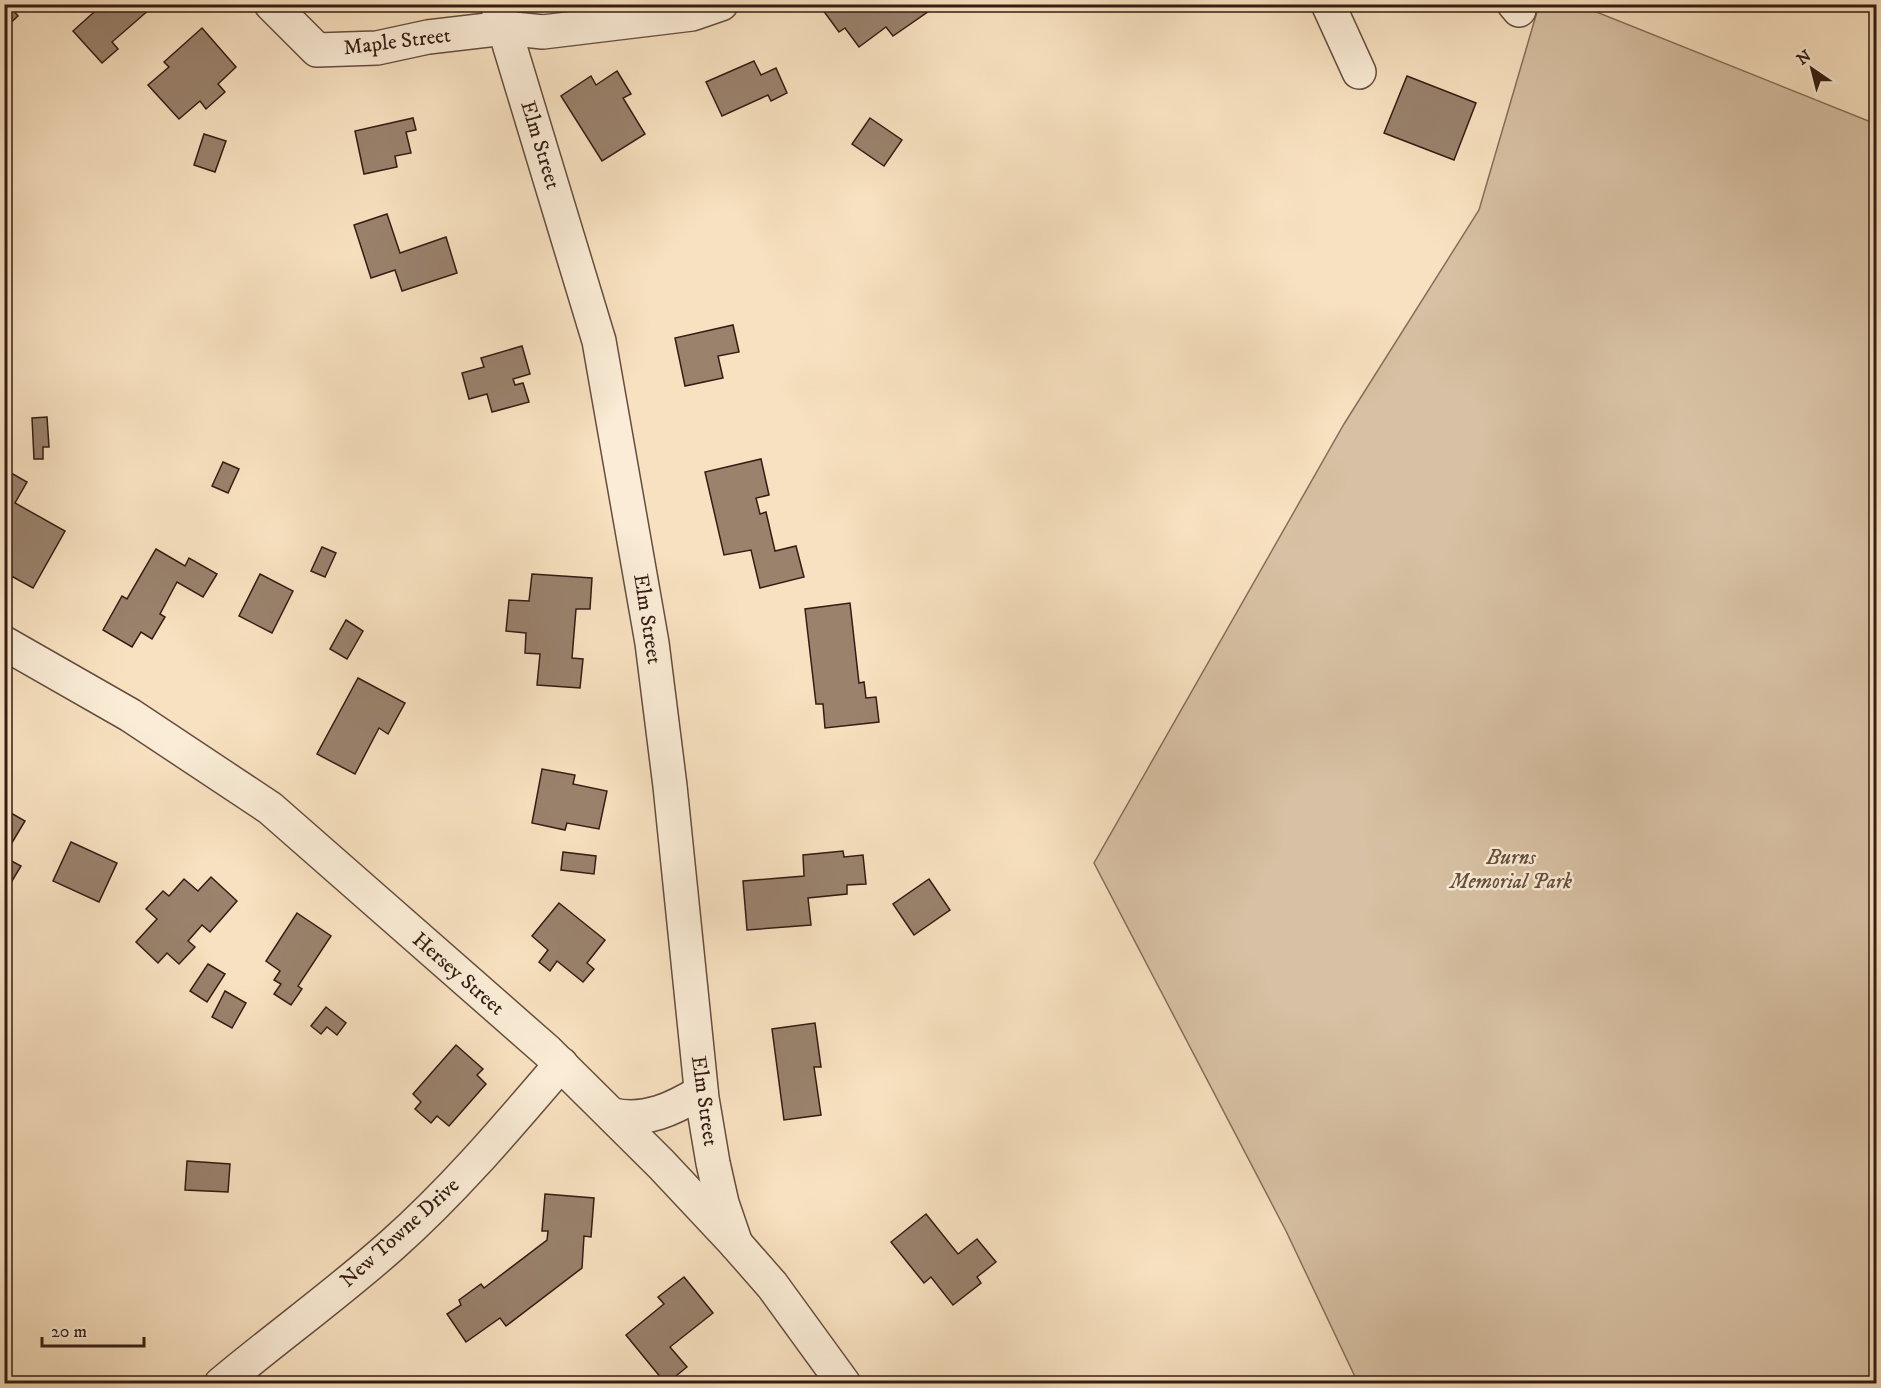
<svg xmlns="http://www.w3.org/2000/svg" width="1881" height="1388" font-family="'IM FELL DW Pica',serif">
  <rect width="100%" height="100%" fill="#f8e1c0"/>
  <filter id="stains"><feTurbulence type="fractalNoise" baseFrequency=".00333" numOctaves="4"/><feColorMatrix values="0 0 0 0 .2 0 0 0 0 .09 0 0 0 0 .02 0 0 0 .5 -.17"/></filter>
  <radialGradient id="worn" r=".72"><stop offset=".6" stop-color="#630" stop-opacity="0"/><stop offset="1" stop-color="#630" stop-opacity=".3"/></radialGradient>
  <path fill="#d7c0a3" stroke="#866e5b" stroke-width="1.5" d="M1539,5H1579L1876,124V1383H1358L1286,1231L1094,863L1344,424L1479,210Z"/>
  <g fill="#9a826d" stroke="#341c13" stroke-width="1.5">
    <path d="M4,4H8L18,16L4,29Z"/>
    <path d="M103,4H146L150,9L112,42L118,49L102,63L73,31Z"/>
    <path d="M822,4H924L929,11L893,36L886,27L859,47L845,28L839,32L820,6Z"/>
    <path d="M202,28L236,67L218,84L225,92L206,109L200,101L179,119L148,85L169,67L164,62Z"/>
    <path d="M754,61L761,75L776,68L787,93L771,101L768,95L722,116L706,82Z"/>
    <path d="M617,71L631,94L623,98L645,134L602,161L561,96L591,76L596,85Z"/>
    <path d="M1407,76L1476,103L1454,160L1384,133Z"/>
    <path d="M413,118L416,130L406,132L411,153L395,156L397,167L364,174L355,131Z"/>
    <path d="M870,118L902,140L884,166L852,144Z"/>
    <path d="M204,134L226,141L215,172L194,165Z"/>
    <path d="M387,214L400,253L446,237L457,273L402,291L395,270L371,278L354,225Z"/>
    <path d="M733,325L739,352L718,356L723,378L685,386L675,338Z"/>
    <path d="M522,346L530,374L513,379L515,385L523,383L529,402L492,412L487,394L469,399L462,373L484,367L481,358Z"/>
    <path d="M47,417L49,447H43V459H34L32,418Z"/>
    <path d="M761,459L769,495L756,498L760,514L766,512L775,551L796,546L804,577L760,588L751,550L724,555L705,472Z"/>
    <path d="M223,462L239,469L228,493L212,486Z"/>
    <path d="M4,469L27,482L15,503L65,531L33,588L4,572V547L9,540L4,537Z"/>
    <path d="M322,547L336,553L325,577L311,571Z"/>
    <path d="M156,549L185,566L189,558L217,574L203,597L177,582L160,614L165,617L152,639L141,632L132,647L103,630L122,596L127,599Z"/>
    <path d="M260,574L293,591L272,633L239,616Z"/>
    <path d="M532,574L592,578L590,609H576L572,658L583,659L580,688L537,685L540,654L525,653L526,633L506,631L509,600L529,601Z"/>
    <path d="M850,603L859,683L864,682L866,698L876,697L879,722L825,728L823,704H816L805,609Z"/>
    <path d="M346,620L363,631L347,659L330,649Z"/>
    <path d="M358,678L405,703L388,734L379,728L355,774L317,754Z"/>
    <path d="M542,769L575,775L573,784L607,791L599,829L567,823L565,830L532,823Z"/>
    <path d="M4,809L25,821L4,856Z"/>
    <path d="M71,842L117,863L99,902L53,881Z"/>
    <path d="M843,851L844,857L863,855L866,884L847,885V894L808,898L811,925L747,930L743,881L804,876L803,855Z"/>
    <path d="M563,852L596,856L594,874L561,870Z"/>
    <path d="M4,857L21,866L6,891H4Z"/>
    <path d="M211,877L237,901L210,932L202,925L188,941L195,947L179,964L167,953L158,963L136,942L157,919L146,909L163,891L169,896L184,879L198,891Z"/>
    <path d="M929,879L950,910L914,935L893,904Z"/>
    <path d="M559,903L605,940L587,963L594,969L583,982L557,961L550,971L539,962L548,950L532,936Z"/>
    <path d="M297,913L331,936L298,986L302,989L291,1005L274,994L281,984L274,980L280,971L266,961Z"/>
    <path d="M208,964L225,974L207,1002L190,991Z"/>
    <path d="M225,991L246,1003L232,1028L212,1017Z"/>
    <path d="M326,1007L346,1023L337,1035L327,1027L321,1034L311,1026Z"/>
    <path d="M815,1023L821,1067H814L821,1115L784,1120L772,1029Z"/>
    <path d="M456,1045L483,1069L477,1075L486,1084L449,1126L437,1116L431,1123L415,1109L421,1102L413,1094Z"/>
    <path d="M187,1161L230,1164L228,1192L185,1190Z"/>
    <path d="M545,1194L594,1198L591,1237L584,1236L582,1268L506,1326L500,1318L466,1342L447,1314L461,1305L459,1300L481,1284L484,1288L547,1240L548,1231H542Z"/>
    <path d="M926,1214L958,1254L977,1239L996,1262L977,1277L981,1283L953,1305L931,1277L924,1283L891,1242Z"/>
    <path d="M684,1277L713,1313L670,1347L687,1367L666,1384L626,1335L664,1304L658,1297Z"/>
  </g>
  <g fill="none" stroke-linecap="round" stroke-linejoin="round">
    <defs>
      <g id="minor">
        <path d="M271,4L317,50L377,48L428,37L505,28L543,32L692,14L721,4"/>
        <path d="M497,4L599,341L652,643L670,786L702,1098L713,1163L722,1203L736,1244"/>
        <path d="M1328,4L1359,72"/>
        <path d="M1514,4L1519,10"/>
        <path d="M4,643L130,715L270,808L547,1051L661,1164L736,1244L772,1285L844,1384"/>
        <path d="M613,1115C646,1122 673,1109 701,1092"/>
        <path d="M221,1384C277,1337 337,1294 392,1245C454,1190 507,1127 561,1064"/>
      </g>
    </defs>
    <use href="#minor" stroke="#654d3e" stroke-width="36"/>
    <use href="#minor" stroke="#faecd6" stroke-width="33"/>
  </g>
  <g text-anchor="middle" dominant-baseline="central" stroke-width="5" stroke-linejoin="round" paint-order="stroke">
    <g font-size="21" fill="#341c13" stroke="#faecd6">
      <text transform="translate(397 42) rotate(-7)">Maple Street</text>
      <text transform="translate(540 145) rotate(73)">Elm Street</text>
      <text transform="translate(647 619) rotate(81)">Elm Street</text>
      <text transform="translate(458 974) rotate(41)">Hersey Street</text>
      <text transform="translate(704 1101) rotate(82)">Elm Street</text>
      <text transform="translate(400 1233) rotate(-42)">New Towne Drive</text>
    </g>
    <g font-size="21" font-style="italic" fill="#654d3e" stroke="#faecd6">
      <text x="1511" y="858">Burns<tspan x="1511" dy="24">Memorial Park</tspan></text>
    </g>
  </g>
  <rect width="1881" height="1388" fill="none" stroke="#f8e1c0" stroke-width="24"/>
  <rect x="6" y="6" width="1869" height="1376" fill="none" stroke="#341c13" stroke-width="3"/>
  <rect x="12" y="12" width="1857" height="1364" fill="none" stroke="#341c13" stroke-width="1.5"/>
  <g transform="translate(1812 69) rotate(325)" stroke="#faecd6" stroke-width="4.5" paint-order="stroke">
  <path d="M0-4.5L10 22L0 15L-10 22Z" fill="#341c13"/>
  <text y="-9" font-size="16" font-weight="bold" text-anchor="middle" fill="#341c13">N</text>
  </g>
  <path d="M42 1337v9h102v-9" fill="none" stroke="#341c13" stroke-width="3"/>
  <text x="51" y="1337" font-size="18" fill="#341c13" stroke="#faecd6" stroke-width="4.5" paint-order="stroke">20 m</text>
  <rect width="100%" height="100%" filter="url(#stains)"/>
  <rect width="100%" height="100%" fill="url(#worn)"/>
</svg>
